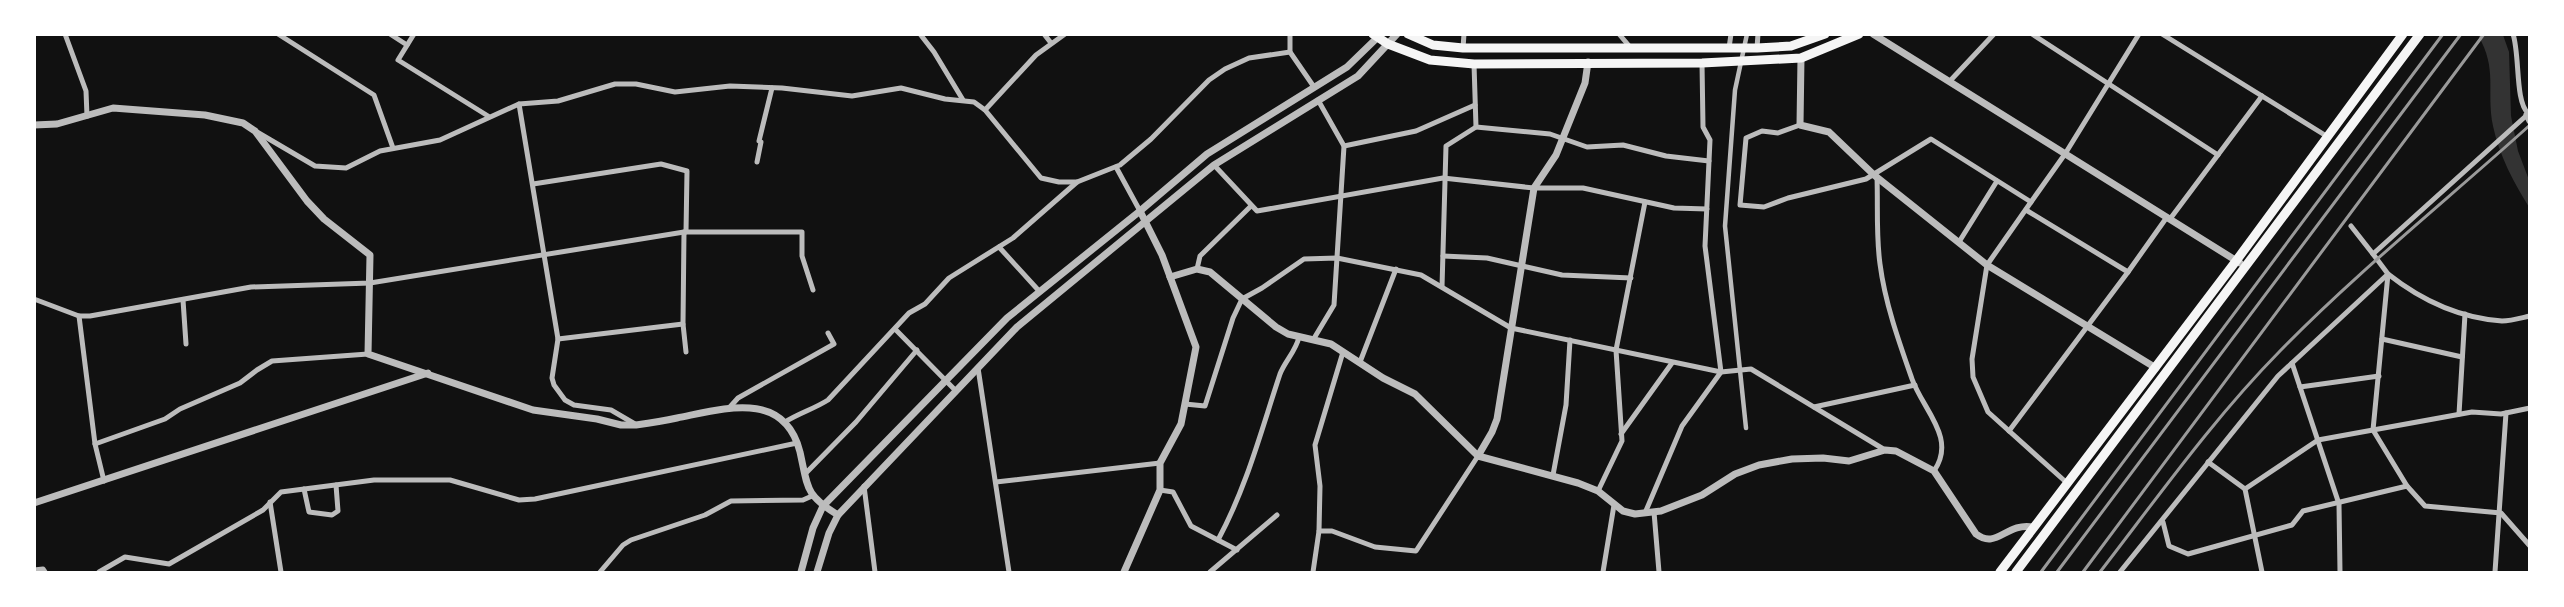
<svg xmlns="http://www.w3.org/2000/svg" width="2564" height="607" font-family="'IBM Plex Sans',sans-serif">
  <rect width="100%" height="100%" fill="#111"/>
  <path fill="#333" d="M2478,35H2503L2509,52L2511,116L2518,151L2529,180V207C2514,183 2499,155 2493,126C2486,90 2498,70 2478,35Z"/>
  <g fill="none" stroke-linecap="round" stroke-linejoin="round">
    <path stroke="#bcbcbc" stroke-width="4.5" d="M1746,428L1725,226L1735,90L1747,34"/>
    <g stroke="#bcbcbc" stroke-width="5">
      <path d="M65,34L86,91L87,116"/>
      <path d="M278,34L374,95L393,148"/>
      <path d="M390,34L407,45"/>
      <path d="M414,34L398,60L488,116"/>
      <path d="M920,34L934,52L963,100"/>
      <path d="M1044,34L1051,43"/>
      <path d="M1290,34V52L1314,87"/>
      <path d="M1619,34L1630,47"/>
      <path d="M2032,34L2218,155"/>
      <path d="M2162,34L2328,137"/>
      <path d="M2513,34C2520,55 2515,102 2528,113"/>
      <path d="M1463,48L1464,34"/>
      <path d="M1729,48L1731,34"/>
      <path d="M1757,48L1758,34"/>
      <path d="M1474,64L1476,127L1550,134L1587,147L1623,145L1666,156L1709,161"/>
      <path d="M1949,82L1994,34"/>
      <path d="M519,104L558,339L552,378L554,385L565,400L574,405L611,410L635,424"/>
      <path d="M985,110L1036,55L1065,34"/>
      <path d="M1800,125L1778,133L1762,131L1746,138L1740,205L1764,207L1788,198L1866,179L1931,139L2031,202L2065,154L2139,34"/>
      <path d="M257,132L315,166L346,168L380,151L440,140L519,104L558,101L615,84H636L675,92L730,86L782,88L852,96L901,88L945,99L974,102L985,110L1041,178L1059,182H1077"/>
      <path d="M1344,146L1416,131L1475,105"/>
      <path d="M757,162L761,142L759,141L772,88"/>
      <path d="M1214,165L1257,211L1443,178L1534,188H1583L1674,208L1707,209"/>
      <path d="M1116,167L1140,211"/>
      <path d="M1877,177C1878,206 1876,236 1880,264C1885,303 1899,342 1912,379C1923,410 1957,438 1934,471"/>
      <path d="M533,184L661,164L687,171L686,232"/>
      <path d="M2031,202L1987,265L1972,359L1973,377L1988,412L2067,483"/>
      <path d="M2170,219L2262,96"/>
      <path d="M2351,226L2373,254L2527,115"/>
      <path d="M684,232L683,324L686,352"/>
      <path d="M1959,242L1997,181"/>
      <path d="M999,247L1040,292"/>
      <path d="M2373,254L2388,274L2373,430L2407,486L2425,506L2501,513L2530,546"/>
      <path d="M1443,256L1487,258L1562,275L1631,278"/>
      <path d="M1197,269L1200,256L1251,206"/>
      <path d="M2128,272L2167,217"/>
      <path d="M1442,287L1446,146L1476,127"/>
      <path d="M34,299L79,316H90L251,287L370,283L684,232H802V256L813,290"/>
      <path d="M183,300L186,344"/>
      <path d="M79,316L95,444L104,481"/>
      <path d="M895,329L956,391"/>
      <path d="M558,339L683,324"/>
      <path d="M2382,339L2462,357"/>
      <path d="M1313,340L1334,305L1344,146L1318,100"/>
      <path d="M1360,362L1396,269"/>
      <path d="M2292,363L2339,504L2340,572"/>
      <path d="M978,368L1009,572"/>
      <path d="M2300,387L2379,376"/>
      <path d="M1185,404L1205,406L1233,318L1242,299L1262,288L1304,259L1337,258L1421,275L1511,328L1721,372L1751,369L1885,450"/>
      <path d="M1814,407L1915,385"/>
      <path d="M729,408L738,398L834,344L828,333"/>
      <path d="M2459,414L2465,314"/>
      <path d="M785,422C799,413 814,409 828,400L909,313L925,304L949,278L1013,238L1077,182L1120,165L1151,139L1209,80L1225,69L1249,58L1290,52"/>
      <path d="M2009,431L2128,272L2026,210"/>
      <path d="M1621,434L1672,363"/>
      <path d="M95,444L165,419L180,409L240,383L257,370L272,361L368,354"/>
      <path d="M2208,462L2245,489"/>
      <path d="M805,474L856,422L917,350"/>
      <path d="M1553,475L1566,405L1570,340"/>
      <path d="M996,482L1160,463"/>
      <path d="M864,486L875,572"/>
      <path d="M304,489L309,512L332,515L338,511L336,485"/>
      <path d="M1160,490L1173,492L1191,526L1237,550"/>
      <path d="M1598,491L1622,441L1616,350L1645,202"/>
      <path d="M270,502L281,572"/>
      <path d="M1654,512L1659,572"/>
      <path d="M1645,513L1682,426L1721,372L1705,246L1710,140L1703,127L1702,63"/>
      <path d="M2163,522L2169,546L2188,554L2292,525L2303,511L2407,486"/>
      <path d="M1319,531L1320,486L1315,445L1343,352"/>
      <path d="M1218,540C1247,486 1261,431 1280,374C1285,361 1296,351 1299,337"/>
      <path d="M34,570L43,569L45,572"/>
      <path d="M99,572L125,557L169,564L263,510L281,492L374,480H450L519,500L535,499L797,443"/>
      <path d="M600,572L623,545L631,540L705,515L731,501L803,500L812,496"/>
      <path d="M1210,572L1277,515"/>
      <path d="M1313,572L1319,531H1332L1375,547L1416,551L1478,456"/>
      <path d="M1603,572L1614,505"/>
      <path d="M2120,572L2278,376L2388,274C2421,300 2459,318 2502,321C2511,321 2521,318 2530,316"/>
      <path d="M2262,572L2245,489L2318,440L2472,412L2501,414L2530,408"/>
      <path d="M2495,572L2506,413"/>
    </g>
    <g stroke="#bcbcbc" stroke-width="7">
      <path d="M1873,34L2240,263"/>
      <path d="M1801,58L1800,125L1829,132L1874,175L1987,265L2156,368"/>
      <path d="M2527,115L2530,121"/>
      <path d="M34,125L57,124L113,108L205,115L243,123L255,131L307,201L324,219L370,255L368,354L533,410L597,419L621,425H636C650,423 663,421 677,418C723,409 784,389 800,452C808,488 805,495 838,515"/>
      <path d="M1170,277L1197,269L1210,272L1276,327L1288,334L1331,344L1383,378L1415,394L1478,456L1578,483L1598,491L1623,511L1635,514L1661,511L1702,495L1735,474L1759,465L1792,459L1823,458L1849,461L1885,450L1896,451L1934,471L1976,534C1997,550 2006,522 2033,527"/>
      <path d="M1478,456L1492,432L1497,419L1534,188L1556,155L1585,83L1588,62"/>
      <path d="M34,503L428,373"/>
      <path d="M801,572L813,528L823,506L1007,318L1140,211L1207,154L1347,67L1379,36"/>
      <path d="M817,572L829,533L838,515L1017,327L1214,165L1358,76L1397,34"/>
      <path d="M1124,572L1160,490V463L1181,424L1196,347L1162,255L1140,211"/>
    </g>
    <g stroke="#f5f5f5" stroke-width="9">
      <path d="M1373,34L1388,44L1430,60L1474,64L1702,63L1801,58L1859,34"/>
      <path d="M1408,34L1433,45L1463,48H1757L1791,46L1825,34"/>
      <path d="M2000,572L2236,261L2403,34"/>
      <path d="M2016,572L2420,34"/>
    </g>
    <g stroke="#9a9a9a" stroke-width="3">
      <path d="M2041,572L2443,34"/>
      <path d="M2057,572L2461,34"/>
      <path d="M2083,572L2484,34"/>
      <path d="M2100,572C2158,497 2213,419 2280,351C2358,271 2447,200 2530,125"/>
    </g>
  </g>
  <rect width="2564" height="607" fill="none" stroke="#ffffff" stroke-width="72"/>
</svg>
